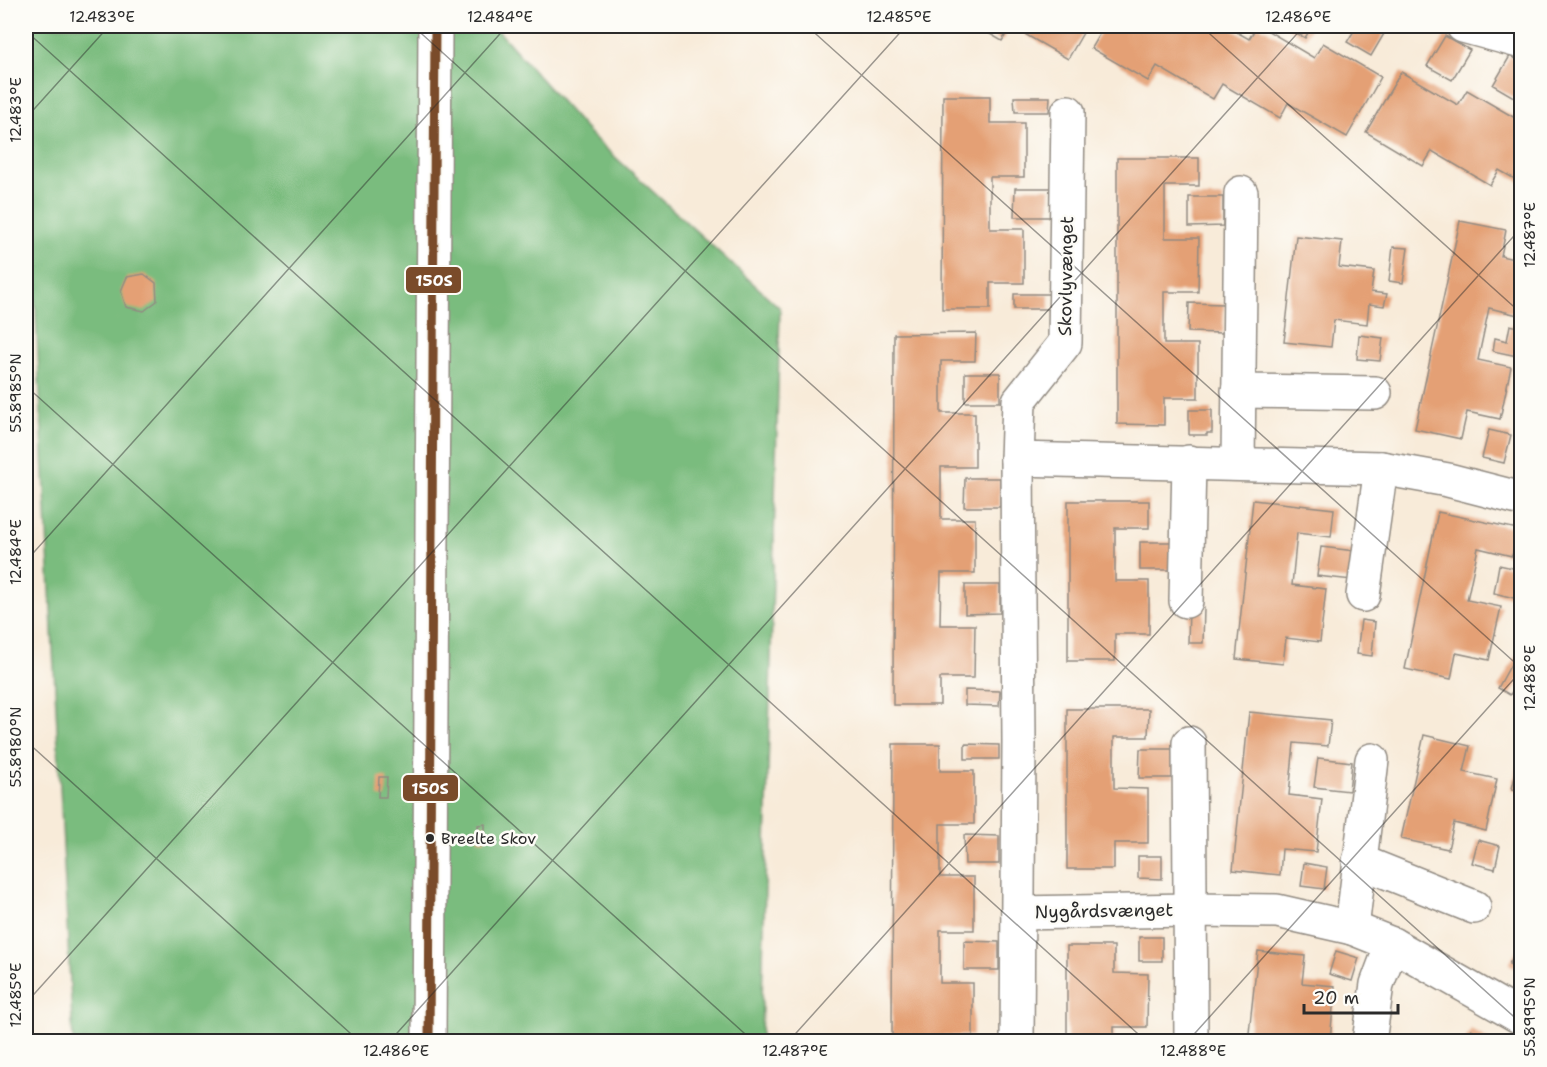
<svg xmlns="http://www.w3.org/2000/svg" width="1547" height="1067" font-family="'Shantell Sans',sans-serif">
  <rect width="100%" height="100%" fill="#fdfcf7"/>
  <filter id="ink" filterUnits="userSpaceOnUse"><feTurbulence type="fractalNoise" baseFrequency=".0167" numOctaves="2"/><feDisplacementMap in="SourceGraphic" scale="12" xChannelSelector="R" yChannelSelector="G"/><feConvolveMatrix kernelMatrix="1 2 1 2 8 2 1 2 1" color-interpolation-filters="sRGB"/></filter>
  <filter id="wash" filterUnits="userSpaceOnUse"><feTurbulence type="fractalNoise" baseFrequency=".008" numOctaves="4" result="noise"/><feDisplacementMap in="SourceGraphic" scale="24" xChannelSelector="R" yChannelSelector="G"/><feGaussianBlur stdDeviation="1.35" result="paint"/><feColorMatrix in="noise" values="0 0 0 0 0 0 0 0 0 0 0 0 0 0 0 0 0 1.4 0 .05"/><feComposite in="paint" operator="in"/></filter>
  <g filter="url(#wash)">
    <rect width="100%" height="100%" fill="#f8ebd9"/>
    <path fill="#7abc7e" stroke="#527454" stroke-width="1.5" d="M26,26H494L590,134L780,308L761,1041H73L26,120Z"/>
    <g id="blocks">
      <g fill="#e4a074">
        <path d="M976,26H1087L1068,59L1011,26L1002,41Z"/>
        <path d="M1104,26H1226L1249,39L1257,26H1260L1314,58L1323,43L1381,77L1347,137L1288,103L1280,118L1222,84L1213,99L1157,66L1148,81L1091,48Z"/>
        <path d="M1284,26H1312L1305,38Z"/>
        <path d="M1357,26L1388,27L1371,56L1347,42Z"/>
        <path d="M1445,36L1470,50L1452,80L1427,66Z"/>
        <path d="M1510,56L1522,62V91L1517,99L1493,85Z"/>
        <path d="M1401,72L1458,105L1467,90L1522,122V183L1499,170L1490,185L1432,151L1423,166L1366,132Z"/>
        <path d="M943,96H990V123H1024V177H990V229H1024V283H990V309H942Z"/>
        <path d="M1014,97H1050L1049,112H1015Z"/>
        <path d="M1117,158H1199V186H1165V238H1199L1198,292H1164V344H1198V398H1164V425L1117,424Z"/>
        <path d="M1015,188H1050V217H1014Z"/>
        <path d="M1189,197H1223V226L1189,227Z"/>
        <path d="M1460,221L1506,230L1501,256L1522,261V316L1489,308L1478,360L1511,367L1500,419L1467,412L1461,439L1415,429Z"/>
        <path d="M1296,236L1342,241L1339,267L1374,271L1371,292L1387,294L1384,306L1369,304L1367,324L1334,320L1331,347L1284,342Z"/>
        <path d="M1393,247L1408,248L1403,283L1389,281Z"/>
        <path d="M144,274L156,283L157,301L144,311L126,307L121,291L127,277Z"/>
        <rect x="1014" y="294" width="35" height="15"/>
        <path d="M1189,303L1224,304L1223,333L1188,332Z"/>
        <path d="M1510,325L1522,328V357L1493,351L1495,338L1507,341Z"/>
        <path d="M976,333L975,361H941V413H975V467H941V519H975V573H941L940,625H975L974,678H940V705H893L894,334Z"/>
        <path d="M1359,335L1383,338L1380,361L1357,359Z"/>
        <rect x="965" y="373" width="35" height="29"/>
        <path d="M1189,410H1212V433H1207V435H1189Z"/>
        <path d="M1489,430L1511,435L1504,463L1482,458Z"/>
        <path d="M965,478H1000V507H964Z"/>
        <path d="M1253,500L1334,509L1331,537L1297,533L1292,585L1326,589L1320,642L1286,638L1283,664L1236,659Z"/>
        <path d="M1068,501H1149V528H1115V581H1149V634H1115V661H1068Z"/>
        <path d="M1438,512L1518,529L1512,556L1478,548L1467,600L1501,607L1489,660L1456,653L1451,679L1405,669Z"/>
        <path d="M1140,542H1174L1175,570H1140Z"/>
        <path d="M1321,547L1355,551L1352,580L1317,576Z"/>
        <path d="M1499,565L1522,570V600L1494,593Z"/>
        <path d="M965,585H1000V613L965,614Z"/>
        <path d="M1189,608H1204L1203,643H1188Z"/>
        <path d="M1361,620L1375,622L1372,656L1357,654Z"/>
        <path d="M1515,657L1522,661V675L1510,695L1498,688Z"/>
        <path d="M965,690L1000,691L999,706L965,705Z"/>
        <path d="M1067,709H1149L1148,737H1114V788L1148,789V843H1114V869H1067Z"/>
        <path d="M1249,712L1331,720L1328,746L1294,743L1289,795L1322,799L1316,852L1282,849L1280,875L1233,870Z"/>
        <path d="M1424,735L1470,746L1464,772L1497,779L1486,831L1454,823L1448,849L1401,839Z"/>
        <path d="M893,744H940V771H974V824H940V877H974V930H940V983H973V1036H939V1042H892Z"/>
        <path d="M965,744L999,745V759H965Z"/>
        <path d="M1140,749H1174V778H1139Z"/>
        <path d="M1521,752H1522V791L1512,789Z"/>
        <path d="M1318,758L1352,762L1349,791L1314,787Z"/>
        <path d="M379,777H387L386,797H378Z"/>
        <path d="M485,824V840H478V825Z"/>
        <path d="M964,835L999,836V864H965Z"/>
        <path d="M1478,840L1500,846L1495,869L1472,863Z"/>
        <path d="M1138,856H1162V879L1138,878Z"/>
        <path d="M1304,863L1327,867L1324,889L1301,886Z"/>
        <rect x="1139" y="937" width="23" height="24"/>
        <path d="M964,941L999,942V970H964Z"/>
        <path d="M1522,942V971L1509,964Z"/>
        <path d="M1067,946H1114V973L1148,974L1147,1027H1114V1042H1067Z"/>
        <path d="M1258,951L1305,956L1302,983L1335,986L1330,1040L1296,1036L1295,1042H1248Z"/>
        <path d="M1336,951L1359,958L1352,981L1329,974Z"/>
        <path d="M1471,1029L1492,1042H1464Z"/>
        <path d="M1139,1039H1174L1173,1042H1139Z"/>
      </g>
    </g>
  </g>
  <g filter="url(#ink)">
    <use href="#blocks" fill-opacity="0" stroke="#928b82" stroke-width="1.5"/>
    <g fill="none" stroke-linecap="round" stroke-linejoin="round">
      <defs>
        <g id="minor">
          <path d="M1463,26L1522,42"/>
          <path d="M1238,391L1375,393"/>
          <path d="M1017,459L1381,468L1448,480L1522,499"/>
          <path d="M1238,463L1241,193"/>
          <path d="M1363,595L1381,468"/>
          <path d="M1186,601L1189,462"/>
          <path d="M1189,743L1191,1042"/>
          <path d="M1359,861L1474,907"/>
          <path d="M1018,913L1190,910L1277,911L1352,928L1392,944L1522,1018"/>
          <path d="M1352,928L1372,760"/>
          <path d="M1017,1042L1019,742L1017,459L1019,401L1065,343L1068,112"/>
          <path d="M1369,1042L1377,984L1392,944"/>
        </g>
        <path id="secondary" d="M429,1042L435,26"/>
      </defs>
      <use href="#minor" stroke="#928b82" stroke-width="36"/>
      <use href="#secondary" stroke="#928b82" stroke-width="36"/>
      <use href="#minor" stroke="#fff" stroke-width="33"/>
      <use href="#secondary" stroke="#fff" stroke-width="33"/>
      <defs>
        <path id="bus-1" d="M429,1042L435,26"/>
      </defs>
      <use href="#bus-1" stroke="#fdfcf7" stroke-width="14"/>
      <use href="#bus-1" stroke="#7a4b2a" stroke-width="9"/>
    </g>
  </g>
  <path fill="none" stroke="#2b2b2b" stroke-width="1.5" stroke-opacity="0.45" d="M413,26L1522,1024M807,26L1522,669M1201,26L1522,314M26,31L1147,1042M26,118L109,26M26,386L754,1042M26,561L507,26M26,741L360,1042M26,1003L906,26M389,1042L1304,26M788,1042L1522,227M1187,1042L1522,670"/>
  <circle fill="#2b2b2b" stroke="#fdfcf7" stroke-width="2" cx="430" cy="838" r="5"/>
  <g text-anchor="middle" dominant-baseline="central" stroke-width="5" stroke-linejoin="round" paint-order="stroke">
    <g font-size="16" fill="#2b2b2b" stroke="#fdfcf7" text-anchor="start">
      <text x="441" y="838">Breelte Skov</text>
    </g>
    <g font-size="18" fill="#2b2b2b" stroke="#fdfcf7">
      <text transform="translate(1066 276) rotate(-89)">Skovlyvænget</text>
      <text transform="translate(1104 911) rotate(-1)">Nygårdsvænget</text>
    </g>
  </g>
  <g stroke="#fdfcf7" stroke-width="2">
    <rect x="405" y="266" width="57" height="28" rx="6" fill="#7a4b2a"/>
    <rect x="402" y="774" width="57" height="28" rx="6" fill="#7a4b2a"/>
  </g>
  <g font-size="16" text-anchor="middle" font-weight="bold" fill="#fff">
    <text x="434" y="286">150S</text>
    <text x="430" y="794">150S</text>
  </g>
  <rect width="1547" height="1067" fill="none" stroke="#fdfcf7" stroke-width="66"/>
  <path d="M1304 1004v9h94v-9" fill="none" stroke="#2b2b2b" stroke-width="3"/>
  <text x="1313" y="1004" font-size="18" fill="#2b2b2b" stroke="#fdfcf7" stroke-width="4.5" paint-order="stroke">20 m</text>
  <rect x="33" y="33" width="1481" height="1001" fill="none" stroke="#2b2b2b" stroke-width="2"/>
  <g font-size="15" text-anchor="middle" fill="#2b2b2b">
    <text x="102" y="22">12.483°E</text>
    <text x="500" y="22">12.484°E</text>
    <text x="899" y="22">12.485°E</text>
    <text x="1298" y="22">12.486°E</text>
    <text transform="translate(16 110) rotate(-90)" y="5">12.483°E</text>
    <text transform="translate(1530 235) rotate(-90)" y="5">12.487°E</text>
    <text transform="translate(16 393) rotate(-90)" y="5">55.8985°N</text>
    <text transform="translate(16 552) rotate(-90)" y="5">12.484°E</text>
    <text transform="translate(1530 678) rotate(-90)" y="5">12.488°E</text>
    <text transform="translate(16 747) rotate(-90)" y="5">55.8980°N</text>
    <text transform="translate(16 995) rotate(-90)" y="5">12.485°E</text>
    <text transform="translate(1530 1017) rotate(-90)" y="5">55.8995°N</text>
    <text x="396" y="1056">12.486°E</text>
    <text x="795" y="1056">12.487°E</text>
    <text x="1193" y="1056">12.488°E</text>
  </g>
</svg>
